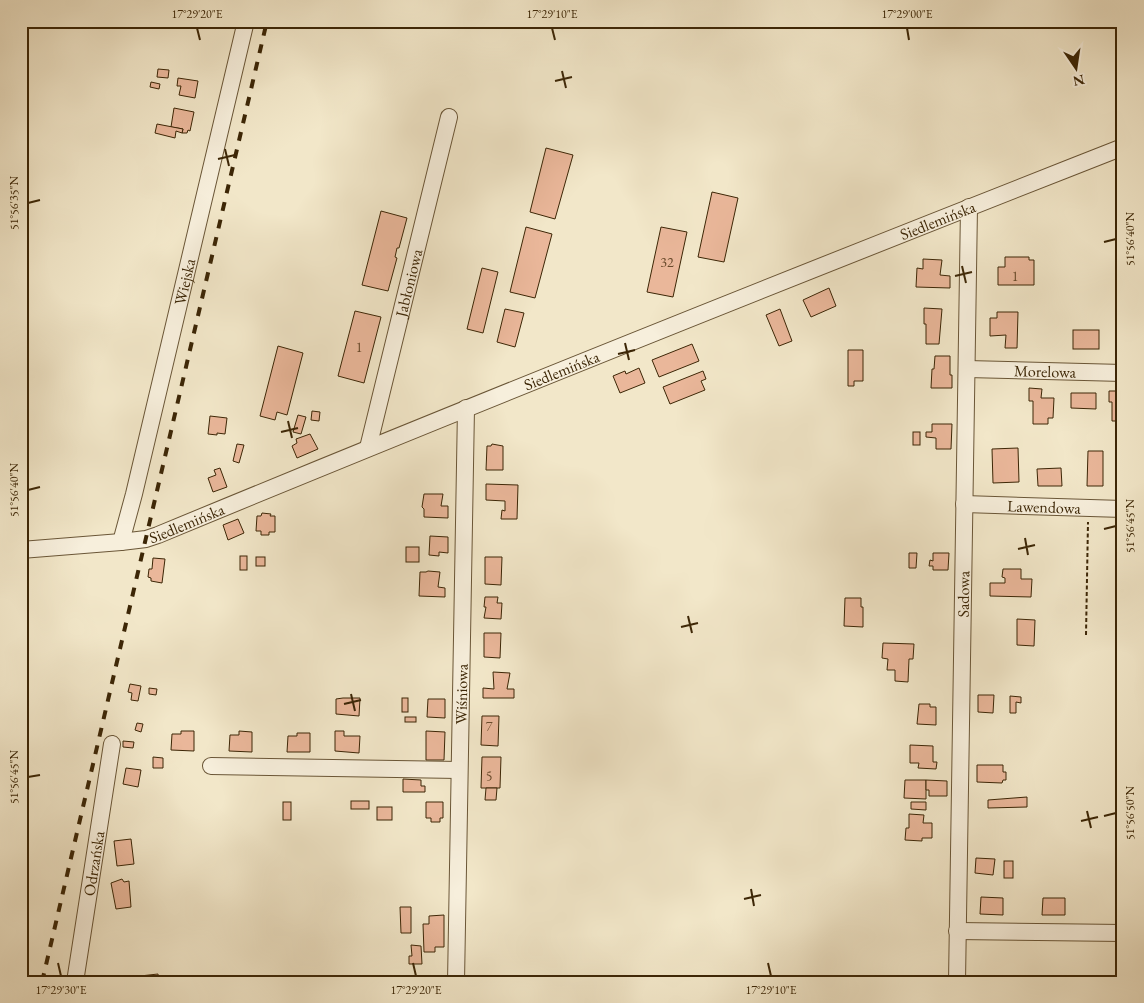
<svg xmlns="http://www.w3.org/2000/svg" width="1144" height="1003" font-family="'EB Garamond',serif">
  <rect width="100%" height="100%" fill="#f2e7c9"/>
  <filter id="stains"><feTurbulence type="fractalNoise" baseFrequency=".004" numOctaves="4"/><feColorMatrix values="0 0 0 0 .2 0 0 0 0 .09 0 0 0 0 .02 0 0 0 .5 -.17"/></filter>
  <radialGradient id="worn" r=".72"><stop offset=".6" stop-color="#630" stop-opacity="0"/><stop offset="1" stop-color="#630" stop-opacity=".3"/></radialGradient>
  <g fill="#eab79a" stroke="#3c2606">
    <path d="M158,69L169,70L168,78L157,77Z"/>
    <path d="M178,78L198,81L195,98L179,95L181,86H177Z"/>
    <path d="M151,82L160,84L159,89L150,87Z"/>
    <path d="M174,108L194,112L190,131L188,130L187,133H182L183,129L171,127Z"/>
    <path d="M157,124L183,129L182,133L176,131L175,138L155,133Z"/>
    <path d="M546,148L573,155L555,219L530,212Z"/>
    <path d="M712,192L738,198L724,262L698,257Z"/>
    <path d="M381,211L407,218L399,248H397L395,257L397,258L388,291L362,285Z"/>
    <path d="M526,227L552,234L535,298L510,292Z"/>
    <path d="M661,227L687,232L673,297L647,292Z"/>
    <path d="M1005,257H1029V260H1034V285H998V267H1005Z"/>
    <path d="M923,259L942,260L940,275L950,276V288L916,287L917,268L923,269Z"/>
    <path d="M482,268L498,272L483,333L467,329Z"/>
    <path d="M829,288L836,306L811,317L803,300Z"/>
    <path d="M924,308L942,309L939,344H926V324H924Z"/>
    <path d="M505,309L524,313L515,347L497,342Z"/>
    <path d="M780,309L792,341L779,346L766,315Z"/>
    <path d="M355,311L381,317L364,383L338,376Z"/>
    <path d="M997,312H1018L1017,348H1005L1006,335L990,336V318H997Z"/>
    <rect x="1073" y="330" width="26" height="19"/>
    <path d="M692,344L699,361L659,377L652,360Z"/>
    <path d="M278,346L303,353L287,415L277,412L275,420L260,416Z"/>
    <path d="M848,350H863V381H854V386H848Z"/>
    <path d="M935,356H950V375H952V388H931L932,369H934Z"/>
    <path d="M639,368L645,383L620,393L613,376L625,371L626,374Z"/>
    <path d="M703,371L706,379L701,381L705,390L670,404L663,387Z"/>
    <path d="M1029,388L1042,389L1041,398H1054L1053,418H1048V424H1033V401H1029Z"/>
    <path d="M1109,391H1118V400H1123V421H1112V402H1109Z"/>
    <path d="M1071,393H1096V409L1071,408Z"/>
    <path d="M312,411L320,412L319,421L311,420Z"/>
    <path d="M298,415L306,417L301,434L293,432Z"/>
    <path d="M210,416L227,418L225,434L217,433V435L208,434Z"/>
    <path d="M932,424H952L951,449H936V438L926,437V432H932Z"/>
    <rect x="913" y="432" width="7" height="13"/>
    <path d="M310,434L318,449L297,458L292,446L297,443L296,439Z"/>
    <path d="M237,444L244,445L239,463L233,461Z"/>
    <path d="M492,444L503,446V470H486L487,446H491Z"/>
    <path d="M1018,448L1019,482L993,483L992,449Z"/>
    <path d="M1088,451H1103V486H1087Z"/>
    <path d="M1117,465H1123V487L1122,481H1116Z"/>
    <path d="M220,468L227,487L213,492L208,478L216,475L214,470Z"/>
    <path d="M1061,468L1062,486H1038L1037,469Z"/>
    <path d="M486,484L518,485L517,519H501L502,510L505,511V501L486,500Z"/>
    <path d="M424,494H443L441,506H448V518L424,517V509L422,507Z"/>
    <path d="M262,513L271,514L270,516H275V532H269V535H261V531H256L257,516H261Z"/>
    <path d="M238,519L244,533L228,540L223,525Z"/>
    <path d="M430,536L448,537V553L439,552V556L429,555Z"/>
    <rect x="406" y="547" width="13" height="15"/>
    <path d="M909,553H917L916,568H909Z"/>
    <path d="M933,553H949L948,570H933V566H929L930,560L933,561Z"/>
    <rect x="240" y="556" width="7" height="14"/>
    <rect x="256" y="557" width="9" height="9"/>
    <path d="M485,557H502L501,585L485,584Z"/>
    <path d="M153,558L165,559L162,583L151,581V578L148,577L149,569H152Z"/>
    <path d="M1003,569H1021V579H1032L1031,597L990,596V583H1005V578L1002,577Z"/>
    <path d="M428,571L440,572L438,587L445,588V597L419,596L420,572H426Z"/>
    <path d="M485,597H498L497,603H502L501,619L484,618L486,607H484Z"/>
    <path d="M845,598H861V607H863V627L844,626Z"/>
    <path d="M1017,619L1035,620L1034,646L1017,645Z"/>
    <path d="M484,633H501L500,658L484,657Z"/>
    <path d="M883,643L914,644L913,659H909L908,682L895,681V670H887L888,659L882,658Z"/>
    <path d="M493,672L510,673L507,689H514V698H483V688L494,689Z"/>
    <path d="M130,684L141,686L138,701L131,700L132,693L128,692Z"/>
    <path d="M149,688L157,689L156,695L149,694Z"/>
    <path d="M978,695H994L993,713L978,712Z"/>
    <path d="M1010,696L1021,697V703L1016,702V713H1010Z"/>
    <path d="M343,698H360L359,716L336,714V699Z"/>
    <rect x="402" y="698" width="6" height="14"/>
    <path d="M428,699H445V718L427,717Z"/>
    <path d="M919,704H930V707H936V725L917,724Z"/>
    <path d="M482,716H499L498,746L481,745Z"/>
    <rect x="405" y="717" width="11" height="5"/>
    <path d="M137,723L143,724L141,732L135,730Z"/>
    <path d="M181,731H194V751L171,750L172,734H181Z"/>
    <path d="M239,731L252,732V752L229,751L230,735H239Z"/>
    <path d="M335,731H344V736H360L359,753L335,751Z"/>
    <path d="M426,731L445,732L444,760H426Z"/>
    <path d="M297,733H310V752H287L288,736H297Z"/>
    <path d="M123,741L134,742L133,748L123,747Z"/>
    <path d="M910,745L933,746V762H937L936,769L918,768L919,763H910Z"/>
    <path d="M153,757L163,758V768H153Z"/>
    <path d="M482,757H501L500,788H481Z"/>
    <path d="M977,765H1003V772H1006V780H1003L1002,783L977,782Z"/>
    <path d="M126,768L141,770L138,787L123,784Z"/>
    <path d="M403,779L421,780V786H425V792H403Z"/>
    <path d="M905,780H926V799L904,798Z"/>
    <path d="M926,780L947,781V796H929V790H926Z"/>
    <path d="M486,788H497L496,800H485Z"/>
    <path d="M1027,797V807L988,808V800Z"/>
    <rect x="351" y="801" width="18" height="8"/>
    <rect x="283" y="802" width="8" height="18"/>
    <path d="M426,802H443V818H440V822H431V818H426Z"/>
    <path d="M911,802H926V810L911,809Z"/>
    <rect x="377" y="807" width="15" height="13"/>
    <path d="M909,814L924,815L923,823H932V838H922V841L905,840L906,828H909Z"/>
    <path d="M131,839L134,864L117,866L114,841Z"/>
    <path d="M976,858L995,859L993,875L975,873Z"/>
    <rect x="1004" y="861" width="9" height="17"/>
    <path d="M122,879L124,882L129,881L131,907L116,909L111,883Z"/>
    <path d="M981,897L1003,898V915L980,914Z"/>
    <path d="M1043,898H1065V915H1042Z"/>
    <path d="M400,907H411V933H401Z"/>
    <path d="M444,915V947H435V952H424L423,924H429V916Z"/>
    <path d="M411,945L421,946L422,964H409V956H412Z"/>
    <path d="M158,974L159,982H141L140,976Z"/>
    <rect x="927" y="976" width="15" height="6"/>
    <rect x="977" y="976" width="17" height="6"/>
    <rect x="1012" y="978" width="9" height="4"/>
  </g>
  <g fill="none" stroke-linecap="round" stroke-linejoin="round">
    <defs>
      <g id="minor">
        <path id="s1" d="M967,369L1123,373"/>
        <path id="s2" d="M368,448L449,117"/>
        <path id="s3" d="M964,504L1123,509"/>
        <path id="s4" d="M121,542L134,494L246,21"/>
        <path id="s5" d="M21,550L121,542L146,539L158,535C479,402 800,274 1123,147"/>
        <path d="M211,766L459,770"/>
        <path d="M957,931L1123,933"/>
        <path id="s6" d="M75,982L112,744"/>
        <path id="s7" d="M456,982L466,408"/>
        <path id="s8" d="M957,982L969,207"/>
      </g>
    </defs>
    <use href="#minor" stroke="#6a5637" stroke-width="18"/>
    <path stroke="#3c2606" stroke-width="2" stroke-dasharray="4 2.5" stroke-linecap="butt" d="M1086,635L1088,522"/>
    <use href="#minor" stroke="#f7efdc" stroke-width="16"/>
    <path stroke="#3c2606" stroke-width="4" stroke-dasharray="9 9" stroke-linecap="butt" d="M42,982L267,21"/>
  </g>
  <path fill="none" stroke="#3c2606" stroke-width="2" d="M197,28L200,40M552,28L555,40M907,28L909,40M562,71L566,88M555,81L572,77M225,149L229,166M218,159L235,155M28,203L40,200M1104,242L1116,239M962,266L966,283M955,276L972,272M625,343L629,360M618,354L635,350M288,421L292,438M281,432L298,428M28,490L40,487M1104,529L1116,526M1025,538L1028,555M1018,549L1035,545M688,616L692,633M681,627L698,623M351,694L355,711M344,704L361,700M28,777L40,775M1087,811L1091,828M1104,816L1116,813M1081,821L1098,817M751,889L754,906M744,899L761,895M58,963L61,976M413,963L416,976M768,963L771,976"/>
  <g text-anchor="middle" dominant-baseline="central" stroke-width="4.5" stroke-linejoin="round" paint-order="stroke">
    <g font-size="14" fill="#684a2b">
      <text x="667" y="262">32</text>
      <text x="1015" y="276">1</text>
      <text x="359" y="347">1</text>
      <text x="489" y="726">7</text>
      <text x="489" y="776">5</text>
    </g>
    <g font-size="16" fill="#3c2606" stroke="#f7efdc">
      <text stroke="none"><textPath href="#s5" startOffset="979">Siedlemińska</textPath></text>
      <text stroke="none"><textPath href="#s4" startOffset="268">Wiejska</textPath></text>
      <text stroke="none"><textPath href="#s2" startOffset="170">Jabłoniowa</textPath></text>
      <text stroke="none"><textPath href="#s5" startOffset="574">Siedlemińska</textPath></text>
      <text stroke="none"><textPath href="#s1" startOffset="78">Morelowa</textPath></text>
      <text stroke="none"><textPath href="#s3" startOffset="80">Lawendowa</textPath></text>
      <text stroke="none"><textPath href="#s5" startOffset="169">Siedlemińska</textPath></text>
      <text stroke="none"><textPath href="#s8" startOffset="388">Sadowa</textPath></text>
      <text stroke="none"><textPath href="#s7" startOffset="288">Wiśniowa</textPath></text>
      <text stroke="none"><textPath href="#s6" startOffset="120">Odrzańska</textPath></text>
    </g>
  </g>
  <rect width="1144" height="1003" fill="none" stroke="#f2e7c9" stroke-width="55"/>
  <g transform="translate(1076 68) rotate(167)" stroke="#f7efdc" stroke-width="4" paint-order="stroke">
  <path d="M0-4L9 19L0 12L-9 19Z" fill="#3c2606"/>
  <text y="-8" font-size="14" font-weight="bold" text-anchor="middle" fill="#3c2606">N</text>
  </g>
  <rect x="28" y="28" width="1088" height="948" fill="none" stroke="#3c2606" stroke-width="2"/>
  <g font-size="12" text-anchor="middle" fill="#3c2606">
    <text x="197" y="18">17°29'20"E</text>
    <text x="552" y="18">17°29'10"E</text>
    <text x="907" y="18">17°29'00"E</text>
    <text transform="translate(14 203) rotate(-90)" y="4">51°56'35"N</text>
    <text transform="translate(1130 239) rotate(-90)" y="4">51°56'40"N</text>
    <text transform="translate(14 490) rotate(-90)" y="4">51°56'40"N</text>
    <text transform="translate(1130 526) rotate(-90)" y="4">51°56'45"N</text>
    <text transform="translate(14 777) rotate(-90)" y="4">51°56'45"N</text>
    <text transform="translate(1130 813) rotate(-90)" y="4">51°56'50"N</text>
    <text x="61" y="994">17°29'30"E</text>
    <text x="416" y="994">17°29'20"E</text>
    <text x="771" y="994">17°29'10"E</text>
  </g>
  <rect width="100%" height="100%" filter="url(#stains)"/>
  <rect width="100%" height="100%" fill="url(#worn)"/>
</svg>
